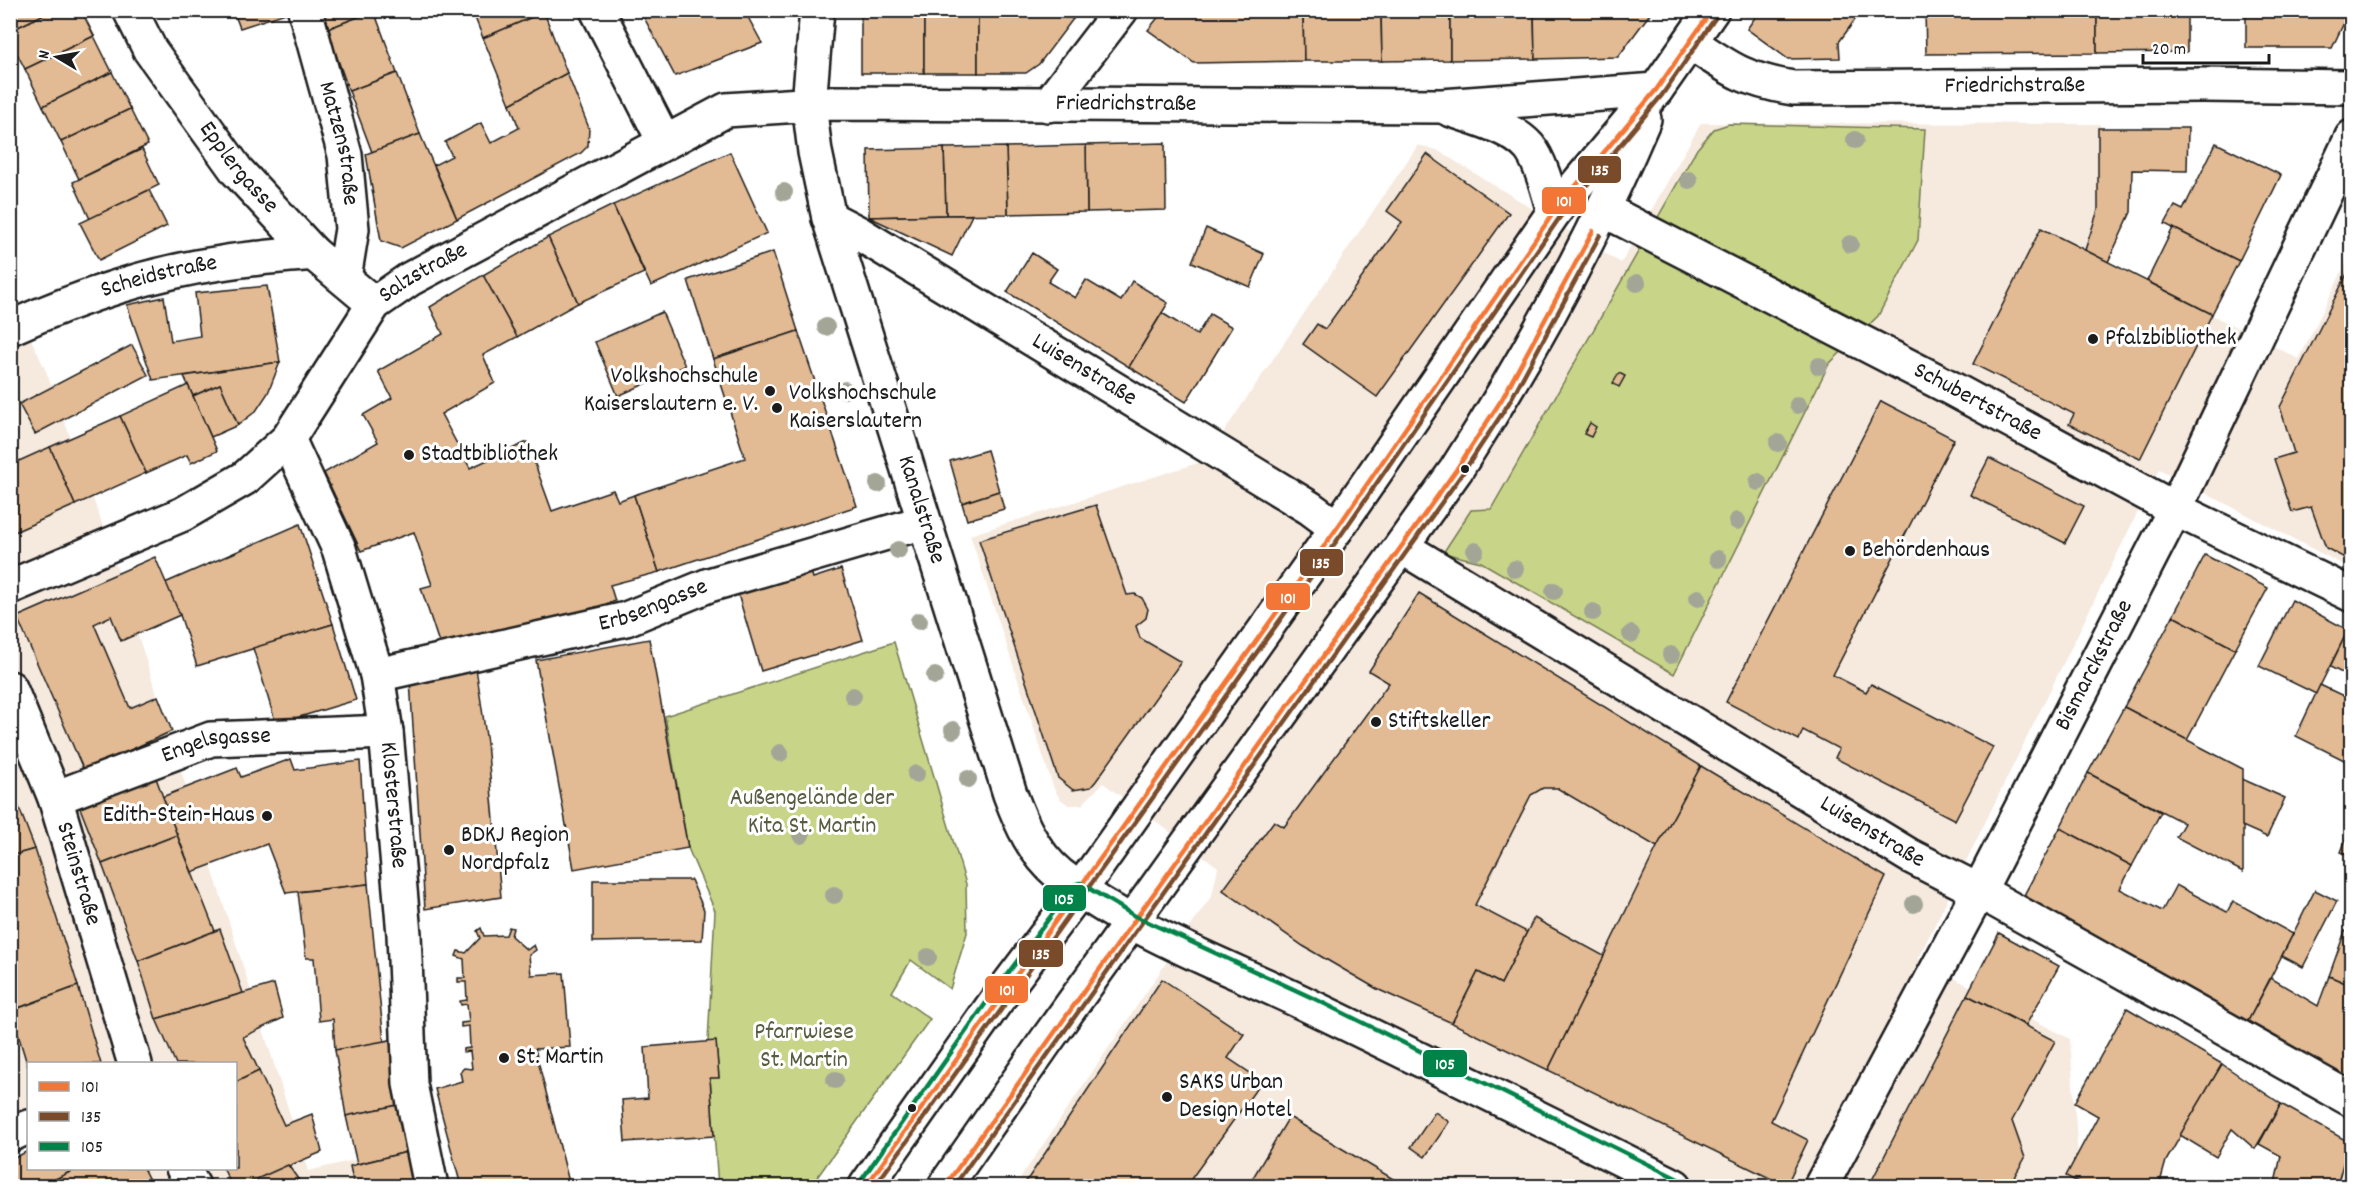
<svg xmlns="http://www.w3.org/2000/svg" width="2362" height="1197" font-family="Dekko,sans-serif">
  <rect width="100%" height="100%" fill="#fff"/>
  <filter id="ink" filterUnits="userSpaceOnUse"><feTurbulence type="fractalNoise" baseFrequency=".0167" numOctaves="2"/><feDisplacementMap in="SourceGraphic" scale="12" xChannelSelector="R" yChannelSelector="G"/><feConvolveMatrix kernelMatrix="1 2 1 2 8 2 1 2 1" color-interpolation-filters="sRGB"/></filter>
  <g filter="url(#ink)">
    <g fill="#f6eadf">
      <path d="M1701,123L2100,124L2098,210L2085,251L2299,359L2351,253V569L2159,469L1918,959L2070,1039L2080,1186H1015L1212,895L1218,867L1103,783L1082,805H1069L1060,799L1054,789L970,535L1204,461L1418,145L1437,150L1621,263Z"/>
      <path d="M10,294L46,371L106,534L308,1171L413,1146L427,1186H58L50,1169L236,1168V1064H28V1116L25,1108L11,1114Z"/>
    </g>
    <g fill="#c8d588" stroke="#727852" stroke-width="1.5">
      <path d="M1729,124L1925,129L1918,240L1878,316L1829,364L1674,674L1481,562L1443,553L1471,510L1491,509L1697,149L1714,129Z"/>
      <path d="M894,642L966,884L967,933L950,989L911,960L892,992L930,1019L811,1186H718L710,1078L719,1077L716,1042H708L715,911L688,848L665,716Z"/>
    </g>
    <g fill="#e2ba93" stroke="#1c1c1c" stroke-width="1.5">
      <path d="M10,10H53L10,31Z"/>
      <path d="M53,10H81L94,36L25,69L10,40V31Z"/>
      <path d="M233,10H289V12L240,28Z"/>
      <path d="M319,10H376L327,29Z"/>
      <path d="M472,10H543L544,12L483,38Z"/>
      <path d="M640,10H744L762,43L675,76Z"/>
      <rect x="861" y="10" width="63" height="63"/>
      <rect x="924" y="10" width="54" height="63"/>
      <path d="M978,10H1061L1073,19L1039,64L1026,73H978Z"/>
      <path d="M1061,10H1080L1073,19Z"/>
      <path d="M1164,10H1303L1304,61L1194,63L1148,30Z"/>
      <path d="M1303,10H1381L1382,61H1304Z"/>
      <path d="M1381,10H1450V60L1382,61Z"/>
      <path d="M1450,10H1534L1535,59L1450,60Z"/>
      <path d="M1534,10H1652V11L1618,57L1535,59Z"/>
      <path d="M1760,10H1862L1839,42L1840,58L1788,59L1747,29Z"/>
      <path d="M1925,10H2097V53L1926,54Z"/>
      <path d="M2097,10H2187V52L2097,53Z"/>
      <path d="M2277,10H2350L2332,48H2246V15H2274Z"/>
      <path d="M374,11L397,73L349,91L327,29Z"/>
      <path d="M544,12L567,73L510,104L483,38Z"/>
      <path d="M94,36L112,72L43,106L25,69Z"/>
      <path d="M112,72L130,109L61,142L43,106Z"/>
      <path d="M397,73L420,134L372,152L349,91Z"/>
      <path d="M567,73L589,128L588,146L581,153L457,219L434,165L452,156L445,142L481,123L491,143L519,128L510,104Z"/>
      <path d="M130,109L148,145L79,179L61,142Z"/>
      <path d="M2098,128H2188L2187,171L2132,170L2131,212L2108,262L2085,250L2098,210Z"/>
      <path d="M420,134L457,219L401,248L381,241L366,154Z"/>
      <path d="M1165,143L1166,210L1087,212L1086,145Z"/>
      <path d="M2216,143L2281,175L2239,261L2165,224L2175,206L2183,210Z"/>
      <path d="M1086,145L1087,212L1008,214L1006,147Z"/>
      <path d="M1006,147L1008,214L946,215L944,148Z"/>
      <path d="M944,148L946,215L869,217L868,150Z"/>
      <path d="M142,149L159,185L90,219L73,182Z"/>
      <path d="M730,152L767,233L651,286L613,205Z"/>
      <path d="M1427,154L1509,213L1377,397L1303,344L1317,324L1325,329L1402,222L1387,211Z"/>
      <path d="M149,190L167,226L99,260L80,223Z"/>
      <path d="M613,205L644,273L578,303L548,237Z"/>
      <path d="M946,215H972L952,256L869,217Z"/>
      <path d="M1206,228L1264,254L1250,287L1192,262Z"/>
      <path d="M2041,228L2212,314L2140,459L2069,424L2074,414L1973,364Z"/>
      <path d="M2173,228L2239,261L2212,314L2147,281Z"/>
      <path d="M548,237L578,303L517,337L483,275Z"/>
      <path d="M773,252L798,331L713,359L688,280Z"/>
      <path d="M1032,253L1057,269L1048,282L1075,298L1086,280L1121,301L1132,281L1168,303L1129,367L1007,292Z"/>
      <path d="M2352,264V562L2326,548L2311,507L2292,512L2274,459L2294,453L2280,407Z"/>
      <path d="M483,275L517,337L483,355L495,383L441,414L470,468L527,442L552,511L613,490L618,501L634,495L659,572L610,585L615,601L443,655L421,588L432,585L414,532L361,551L324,473L378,442L363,415L392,398L378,371L443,334L430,307Z"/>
      <path d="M267,286L280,362L153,380L127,305L164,297L171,341L200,336L195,293Z"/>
      <path d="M662,312L685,366L618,396L595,342Z"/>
      <path d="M1162,313L1197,335L1210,314L1232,327L1186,402L1129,367Z"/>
      <path d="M798,331L857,506L659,572L634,495L745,458L713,359Z"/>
      <path d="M132,345L148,375L35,434L19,404Z"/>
      <path d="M280,362L268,393L256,411L238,425L220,384L193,396L184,376Z"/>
      <path d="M1619,373L1625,376L1619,387L1613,383Z"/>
      <path d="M220,384L238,425L211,437L193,396Z"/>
      <path d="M188,385L217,451L191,463L187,455L146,473L120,416Z"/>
      <path d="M1881,401L1954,439L1833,675L1866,692L1871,684L1993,747L1955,820L1835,758L1839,749L1803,730L1799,740L1726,702Z"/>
      <path d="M120,416L146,473L75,505L50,447Z"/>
      <path d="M1590,423L1596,427L1591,437L1584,434Z"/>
      <path d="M50,447L75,505L10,534V465Z"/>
      <path d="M987,450L999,491L962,503L950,461Z"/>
      <path d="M1989,458L2084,506L2065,543L1970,495Z"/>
      <path d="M999,491L1004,509L967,520L962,503Z"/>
      <path d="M1096,505L1127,595L1135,594L1142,598L1148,609L1146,618L1136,626L1140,638L1181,662L1096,781L1091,787L1073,790L1058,778L979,540Z"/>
      <path d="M300,524L333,624L197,666L180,615L165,583Z"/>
      <path d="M2205,555L2268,588L2235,649L2173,616Z"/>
      <path d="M155,557L180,615L121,641L111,616L94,624L130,708L158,696L172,731L84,771L17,617Z"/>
      <path d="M810,568L813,578L841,569L863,640L761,671L737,591Z"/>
      <path d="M1419,593L1701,766L1657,847L1557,788H1543L1531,795L1475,905L1527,932L1501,984L1478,972L1452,1023L1377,989L1303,946L1223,890L1274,821L1284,827L1389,683L1369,671Z"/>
      <path d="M2292,600L2348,630L2316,694L2259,666Z"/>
      <path d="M2173,616L2235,649L2187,740L2124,707Z"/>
      <path d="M333,624L356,700L276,724L253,648Z"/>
      <path d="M2348,630L2352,632V678L2330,667Z"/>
      <path d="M649,639L688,848L574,869L536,660Z"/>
      <path d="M476,668L487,743L501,897L425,909L410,681Z"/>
      <path d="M2320,685L2352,700V764L2296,736Z"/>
      <path d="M2124,707L2243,769V872L2176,837L2184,823L2088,773Z"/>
      <path d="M291,759L295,770L360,761L368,884L286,893L267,844L192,872L162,797L237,768L241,777Z"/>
      <path d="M1701,766L1886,877L1771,1121L1808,1140L1786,1186L1548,1070L1657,847Z"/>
      <path d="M2088,773L2161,812L2132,866L2060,828Z"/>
      <path d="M156,778L177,835L102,864L80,808Z"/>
      <path d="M2242,779L2285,798L2267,837L2242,826Z"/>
      <path d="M11,787L35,849L10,856V787Z"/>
      <path d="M2352,824V856L2341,852Z"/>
      <path d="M2060,828L2132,866L2120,889L2162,911L2176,885L2227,912L2233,901L2293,934L2247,1023L2023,897Z"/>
      <path d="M177,835L215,931L138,961L102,864Z"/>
      <path d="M35,849L78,986L10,1011V856Z"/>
      <path d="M593,880H691L704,910L702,940L593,942Z"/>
      <path d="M368,884L384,1042L335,1050L333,1019L319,1021L314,958H306L298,892Z"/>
      <path d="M2315,890L2337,901L2303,967L2282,956Z"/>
      <path d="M1534,918L1604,956L1548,1070L1452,1023L1478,972L1501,984Z"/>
      <path d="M509,927L513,928L511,936L527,950L534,945L536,950L529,955L531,975L564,973L570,1047L535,1049L570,1186H461L435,1089L462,1081L460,1072L464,1068L472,1069L470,1051L463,1052V1049L470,1048L469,1026L461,1027V1023L469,1022L467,1004L461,1005L460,1001L467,1000L466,982H458V978H465L464,959L456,956L458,951L466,953L480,938L477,931L481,928L484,936L506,935Z"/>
      <path d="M220,929L243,993L156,1019L138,961Z"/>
      <path d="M2345,931L2352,935V986L2329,976Z"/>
      <path d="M1999,933L2059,966L2026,1025L1967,995Z"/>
      <path d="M2329,976L2352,986V1084L2247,1023L2271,978L2318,1006Z"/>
      <path d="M1162,979L1244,1034L1228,1058L1262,1081L1186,1186H1023Z"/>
      <path d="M274,984L283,1018L243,1037L259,1071L236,1082V1064H176L156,1019Z"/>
      <path d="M78,986L101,1064H28V1067L11,1011Z"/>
      <path d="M1967,995L2055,1041L2012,1121L2025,1158L2010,1184L2015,1186H1869Z"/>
      <path d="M2127,1008L2222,1064L2166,1161L2159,1186H2085L2066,1176L2098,1116L2075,1103Z"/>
      <path d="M390,1040L398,1105L346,1116L335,1050Z"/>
      <path d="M716,1041L719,1078H710L714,1136L625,1142L622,1100L648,1098L645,1047Z"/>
      <path d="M2222,1064L2281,1104L2255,1149L2232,1129L2216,1157L2180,1135Z"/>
      <path d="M259,1071L284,1125L312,1114L322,1152L241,1186H232L223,1168H236V1082Z"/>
      <path d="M2281,1104L2349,1142L2337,1186H2290L2275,1183L2281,1156L2259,1144Z"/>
      <path d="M398,1105L407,1152L357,1164L346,1116Z"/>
      <path d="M1435,1112L1449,1122L1425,1157L1411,1147Z"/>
      <path d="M1289,1117L1405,1186H1248Z"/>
      <path d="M28,1151V1168H78L41,1186H11L10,1160Z"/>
      <path d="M407,1152L413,1186H354L350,1166Z"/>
      <path d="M288,1165L303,1186H241Z"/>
      <path d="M78,1168H143L152,1186H55L52,1181Z"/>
    </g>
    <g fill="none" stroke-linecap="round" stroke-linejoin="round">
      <defs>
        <g id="street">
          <path id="s1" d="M130,10L150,50L237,171L313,253L374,304"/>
          <path id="s2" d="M305,10L345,155L352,229L344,278"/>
          <path d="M597,10L664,141"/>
          <path id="s3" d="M817,10L809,104L815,152L829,218L1010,794C1021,824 1034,853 1059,874C1135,935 1229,966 1316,1009C1437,1067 1556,1127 1675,1186"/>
          <path id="s4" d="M1690,42C1730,69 1744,80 1793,88L2203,85L2352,87"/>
          <path d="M1048,105L1121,10"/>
          <path d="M1449,109C1474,118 1510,126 1529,147C1541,161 1549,194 1554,212"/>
          <path id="s5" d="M1604,210L1945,385L2175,509L2352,595"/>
          <path id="s6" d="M829,218L860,234L1310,508L1337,528"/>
          <path id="s7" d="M10,328C77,298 148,273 221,263C251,258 282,256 313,253"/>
          <path id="s8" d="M288,439L339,549L377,675L386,732L404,934L410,1084L431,1186"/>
          <path id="s9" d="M1402,547L1910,856L1979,891L2352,1100"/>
          <path id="s10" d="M10,587L183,514L245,478L288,439L374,304L410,279L726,110L831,103L1442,106L1656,90"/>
          <path id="s11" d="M377,675L626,619L709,585L924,522"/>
          <path id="s12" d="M10,688L55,798L135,1064"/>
          <path id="s13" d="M55,798L211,739L386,732"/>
          <path d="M10,1135L28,1127"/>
          <path d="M183,1168L193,1186"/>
          <path id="s14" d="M1821,1186L1979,891L2175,509L2352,137"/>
        </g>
        <g id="secondary">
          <path d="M866,1186L994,1004L1080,890L1337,528L1554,212L1656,90L1712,10"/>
          <path d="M945,1186L1046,1041L1456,470C1528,358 1592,241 1644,119"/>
        </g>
      </defs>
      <use href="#street" stroke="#1c1c1c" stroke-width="38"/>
      <use href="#secondary" stroke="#1c1c1c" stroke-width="38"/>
      <use href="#street" stroke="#fff" stroke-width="33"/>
      <use href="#secondary" stroke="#fff" stroke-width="33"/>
      <defs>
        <g id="bus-1">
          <path d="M866,1186L1337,528L1554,212L1656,90L1712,10"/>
          <path d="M945,1186L1456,470L1502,399L1593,231"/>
        </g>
        <g id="bus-2">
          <path d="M875,1186L1343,532L1560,217L1662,95L1718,14"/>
          <path d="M954,1186L1462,474L1509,403L1600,235"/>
        </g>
        <path id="bus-3" d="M860,1182L988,1000L1074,885L1080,883L1135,916L1317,1000L1678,1179"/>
      </defs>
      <use href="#bus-1" stroke="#fff" stroke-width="9"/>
      <use href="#bus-2" stroke="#fff" stroke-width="9"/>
      <use href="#bus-3" stroke="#fff" stroke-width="9"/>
      <use href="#bus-1" stroke="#f37636" stroke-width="4.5"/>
      <use href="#bus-2" stroke="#7a4b2a" stroke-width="4.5"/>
      <use href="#bus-3" stroke="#008349" stroke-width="4.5"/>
    </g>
    <g fill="#a3a697">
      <circle cx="1855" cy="140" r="9"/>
      <circle cx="1689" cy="180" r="9"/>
      <circle cx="784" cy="192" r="9"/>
      <circle cx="1850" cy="244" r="9"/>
      <circle cx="1637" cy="283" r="9"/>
      <circle cx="826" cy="327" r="9"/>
      <circle cx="1819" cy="366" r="9"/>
      <circle cx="845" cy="390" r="9"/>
      <circle cx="1798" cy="405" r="9"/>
      <circle cx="1778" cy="443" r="9"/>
      <circle cx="1758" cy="482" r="9"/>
      <circle cx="878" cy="484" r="9"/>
      <circle cx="1737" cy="521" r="9"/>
      <circle cx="898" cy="550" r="9"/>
      <circle cx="1475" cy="551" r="9"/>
      <circle cx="1718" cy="559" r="9"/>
      <circle cx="1515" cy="569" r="9"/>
      <circle cx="1554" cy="591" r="9"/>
      <circle cx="1698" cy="598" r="9"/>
      <circle cx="1593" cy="612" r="9"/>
      <circle cx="919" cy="621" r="9"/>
      <circle cx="1631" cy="634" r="9"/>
      <circle cx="1671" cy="655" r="9"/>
      <circle cx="935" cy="676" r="9"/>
      <circle cx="853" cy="696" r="9"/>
      <circle cx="953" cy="730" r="9"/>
      <circle cx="780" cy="753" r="9"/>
      <circle cx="916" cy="774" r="9"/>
      <circle cx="968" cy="779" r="9"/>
      <circle cx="801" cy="835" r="9"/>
      <circle cx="834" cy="895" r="9"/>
      <circle cx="1914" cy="904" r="9"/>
      <circle cx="928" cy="957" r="9"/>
      <circle cx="835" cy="1080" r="9"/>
    </g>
  </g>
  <g fill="#1c1c1c" stroke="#fff" stroke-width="2">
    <circle cx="2093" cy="339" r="6"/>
    <circle cx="770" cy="391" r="6"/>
    <circle cx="777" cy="408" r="6"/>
    <circle cx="409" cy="455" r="6"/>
    <circle cx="1465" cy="469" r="5"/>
    <circle cx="1850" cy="551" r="6"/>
    <circle cx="1376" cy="722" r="6"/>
    <circle cx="267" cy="816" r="6"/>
    <circle cx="449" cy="850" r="6"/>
    <circle cx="504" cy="1058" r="6"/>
    <circle cx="1167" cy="1097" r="6"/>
    <circle cx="912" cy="1108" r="5"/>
  </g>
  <g text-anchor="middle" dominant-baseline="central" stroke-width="6" stroke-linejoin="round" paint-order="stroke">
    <g font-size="24" fill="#1c1c1c" stroke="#fff">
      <text stroke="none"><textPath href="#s4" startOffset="336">Friedrichstraße</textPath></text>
      <text stroke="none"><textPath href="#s10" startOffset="1280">Friedrichstraße</textPath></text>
      <text stroke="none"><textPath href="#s2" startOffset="138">Matzenstraße</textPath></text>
      <text stroke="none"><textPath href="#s1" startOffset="192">Epplergasse</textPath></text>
      <text stroke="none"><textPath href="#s10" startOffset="536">Salzstraße</textPath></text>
      <text stroke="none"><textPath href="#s7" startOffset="158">Scheidstraße</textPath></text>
      <text stroke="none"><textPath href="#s6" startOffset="297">Luisenstraße</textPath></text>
      <text stroke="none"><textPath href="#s5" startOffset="420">Schubertstraße</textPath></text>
      <text stroke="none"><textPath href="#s3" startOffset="516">Kanalstraße</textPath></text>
      <text stroke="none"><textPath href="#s11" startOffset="285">Erbsengasse</textPath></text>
      <text stroke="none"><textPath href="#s14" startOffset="588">Bismarckstraße</textPath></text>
      <text stroke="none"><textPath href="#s13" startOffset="171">Engelsgasse</textPath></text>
      <text stroke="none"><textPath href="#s8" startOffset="384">Klosterstraße</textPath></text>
      <text stroke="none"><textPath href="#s9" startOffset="550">Luisenstraße</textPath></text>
      <text stroke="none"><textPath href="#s12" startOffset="198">Steinstraße</textPath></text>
    </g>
    <g font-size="24" fill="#1c1c1c" stroke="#fff" text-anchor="start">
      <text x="2105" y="339">Pfalzbibliothek</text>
      <text x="758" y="377" text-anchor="end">Volkshochschule<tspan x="758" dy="28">Kaiserslautern e. V.</tspan></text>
      <text x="789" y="394">Volkshochschule<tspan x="789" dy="28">Kaiserslautern</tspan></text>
      <text x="421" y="455">Stadtbibliothek</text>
      <text x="1862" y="551">Behördenhaus</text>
      <text x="1388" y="722">Stiftskeller</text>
      <text x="255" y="816" text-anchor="end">Edith-Stein-Haus</text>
      <text x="461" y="836">BDKJ Region<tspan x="461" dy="28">Nordpfalz</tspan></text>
      <text x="516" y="1058">St. Martin</text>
      <text x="1179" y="1083">SAKS Urban<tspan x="1179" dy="28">Design Hotel</tspan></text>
    </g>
    <g font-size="24" fill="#585d42" stroke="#fff">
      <text x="812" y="799">Außengelände der<tspan x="812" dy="28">Kita St. Martin</tspan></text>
      <text x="804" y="1033">Pfarrwiese<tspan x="804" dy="28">St. Martin</tspan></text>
    </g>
  </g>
  <g stroke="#fff" stroke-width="2">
    <rect x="1577" y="155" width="45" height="29" rx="6" fill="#7a4b2a"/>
    <rect x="1541" y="186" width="46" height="29" rx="6" fill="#f37636"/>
    <rect x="1299" y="548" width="45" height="29" rx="6" fill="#7a4b2a"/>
    <rect x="1265" y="582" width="46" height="29" rx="6" fill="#f37636"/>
    <rect x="1042" y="884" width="45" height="28" rx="6" fill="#008349"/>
    <rect x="1018" y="939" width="46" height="29" rx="6" fill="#7a4b2a"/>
    <rect x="984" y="975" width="45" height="29" rx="6" fill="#f37636"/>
    <rect x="1422" y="1049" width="46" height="29" rx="6" fill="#008349"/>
  </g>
  <g font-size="16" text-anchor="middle" font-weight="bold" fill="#fff">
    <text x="1600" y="175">135</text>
    <text x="1564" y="206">101</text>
    <text x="1321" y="568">135</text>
    <text x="1288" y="603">101</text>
    <text x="1064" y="904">105</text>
    <text x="1041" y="959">135</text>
    <text x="1007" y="995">101</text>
    <text x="1445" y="1069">105</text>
  </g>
  <rect width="2362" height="1197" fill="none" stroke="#fff" stroke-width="36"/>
  <rect x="18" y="18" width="2326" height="1161" fill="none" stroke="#1c1c1c" stroke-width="2" filter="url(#ink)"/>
  <rect x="27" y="1062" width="210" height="108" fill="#ffffff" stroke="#a4a4a4" stroke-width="1.5"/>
  <rect x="39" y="1082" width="30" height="9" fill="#f37636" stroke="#a4a4a4" stroke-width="1.5"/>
  <text x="81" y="1092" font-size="18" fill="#1c1c1c">101</text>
  <rect x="39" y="1112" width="30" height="9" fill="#7a4b2a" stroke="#a4a4a4" stroke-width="1.5"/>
  <text x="81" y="1122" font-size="18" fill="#1c1c1c">135</text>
  <rect x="39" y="1142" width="30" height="9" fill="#008349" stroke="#a4a4a4" stroke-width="1.5"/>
  <text x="81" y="1152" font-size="18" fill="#1c1c1c">105</text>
  <g transform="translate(57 57) rotate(280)" stroke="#ffffff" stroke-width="4.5" paint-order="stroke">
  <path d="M0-4.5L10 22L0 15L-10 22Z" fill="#1c1c1c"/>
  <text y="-9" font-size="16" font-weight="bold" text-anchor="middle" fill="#1c1c1c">N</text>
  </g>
  <path d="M2143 54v9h126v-9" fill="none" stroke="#1c1c1c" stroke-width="3"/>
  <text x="2152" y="54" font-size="18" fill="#1c1c1c" stroke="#ffffff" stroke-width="4.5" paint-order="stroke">20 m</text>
</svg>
